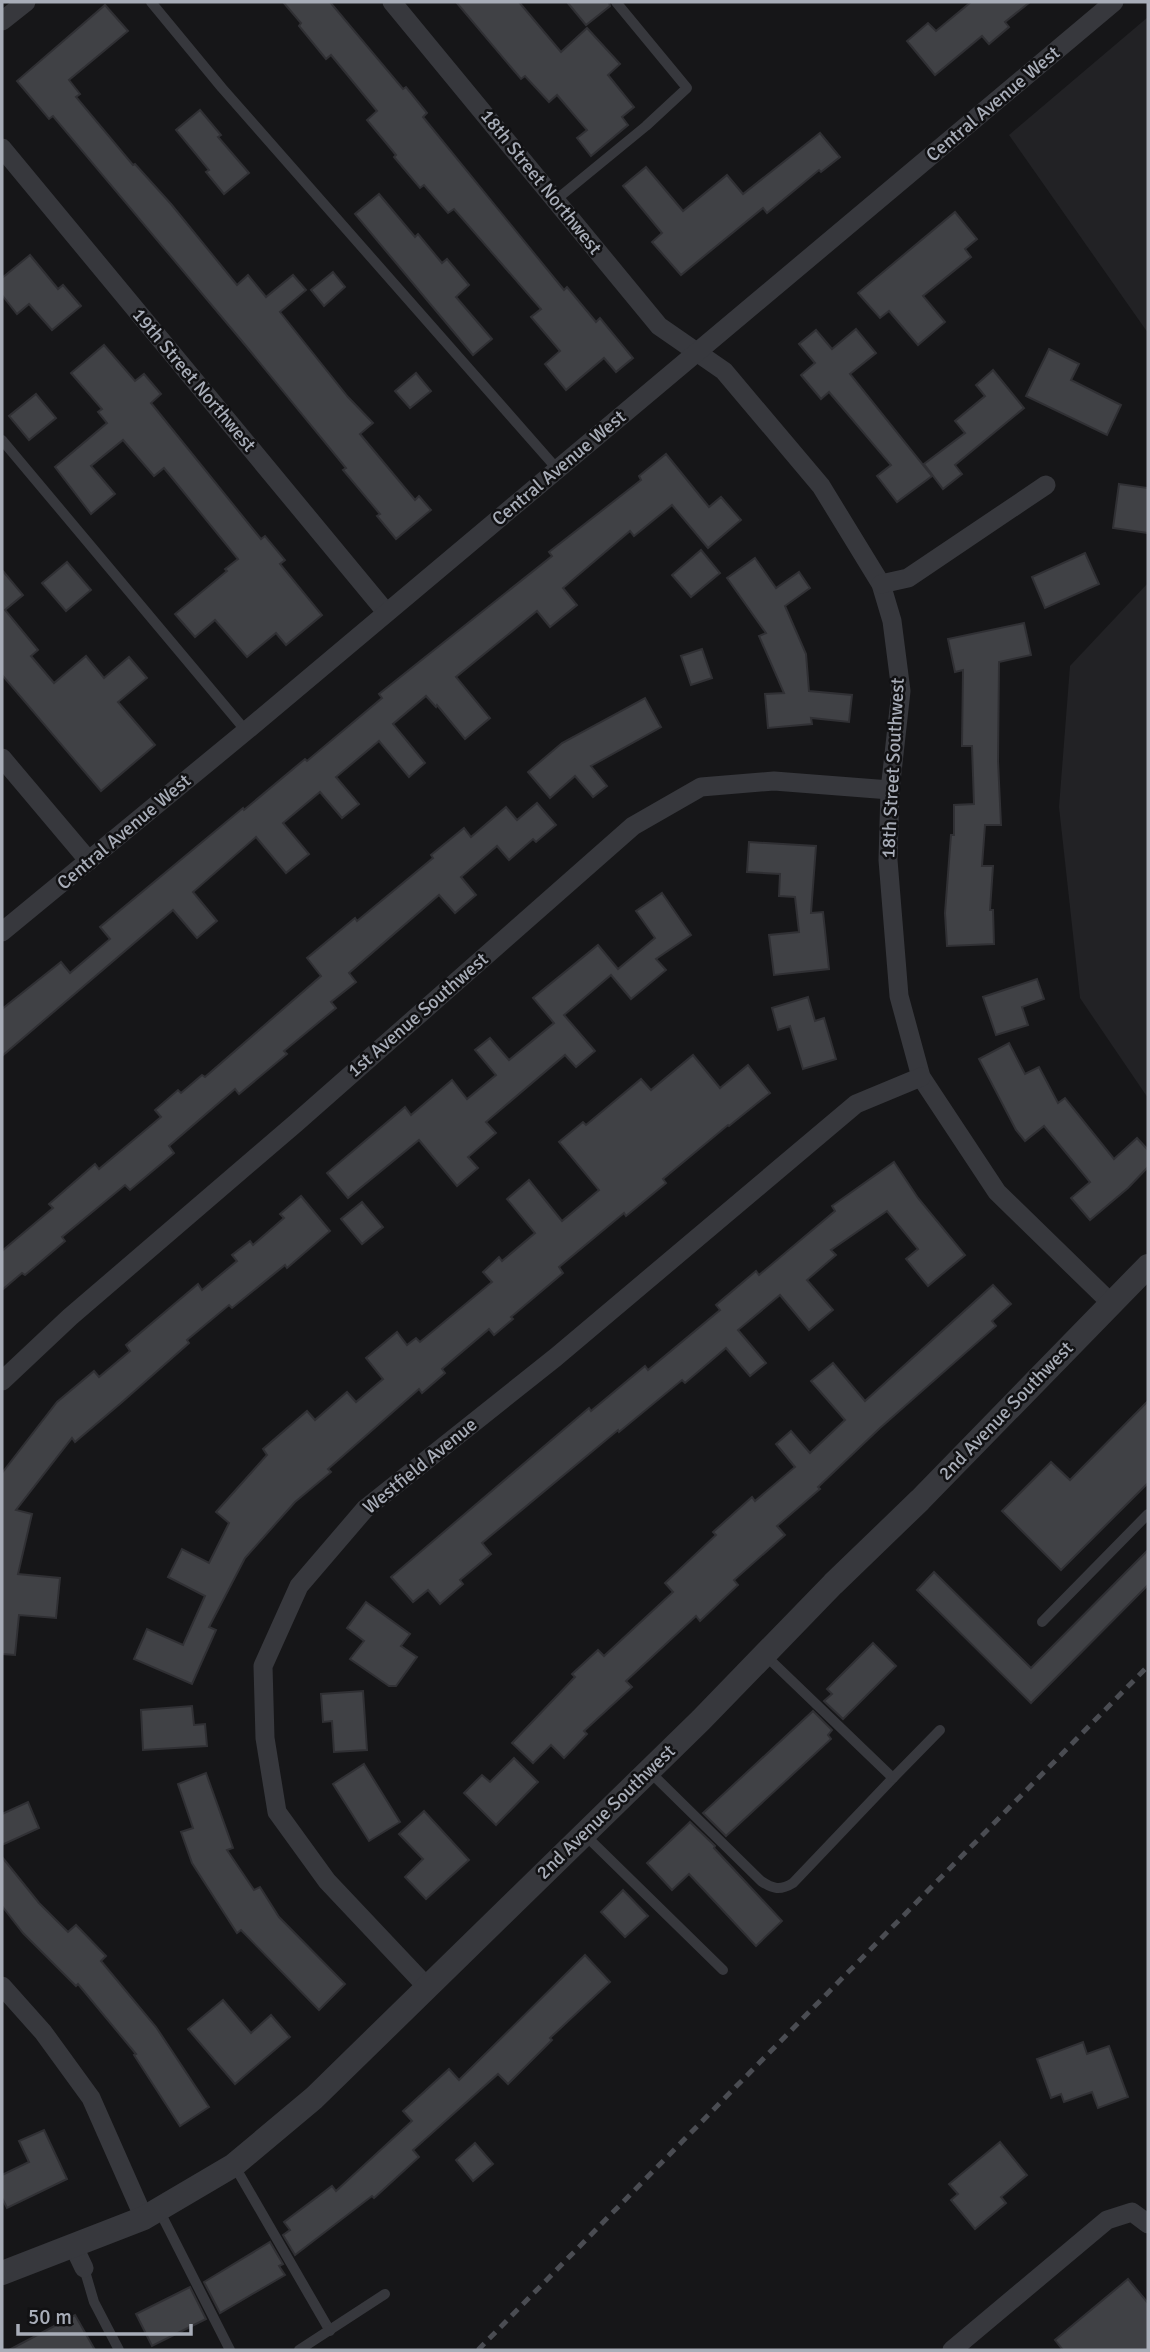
<svg xmlns="http://www.w3.org/2000/svg" width="1150" height="2352" font-family="Signika,sans-serif">
  <rect width="100%" height="100%" fill="#161618"/>
  <g fill="#222225">
    <path d="M1148,17V333L1009,135Z"/>
    <path d="M1148,583V1098L1080,998L1059,807L1070,666Z"/>
  </g>
  <g fill="#404145" stroke="#303034" stroke-width="2">
    <path d="M283,2H330L403,89L406,87L427,113L423,117L564,290L567,287L596,322L600,318L633,358L616,372L604,358L566,390L545,364L560,351L531,317L541,309L454,209L448,213L424,185L420,188L394,157L396,155L367,120L377,111L331,55L326,59L299,26L301,23Z"/>
    <path d="M456,2H519L561,52L587,28L620,64L608,75L634,107L622,117L628,125L591,156L577,138L587,130L557,95L549,102L525,76L521,79Z"/>
    <path d="M567,2H609L610,6L586,25Z"/>
    <path d="M971,2H1030L1005,22L1009,27L989,44L982,36L935,75L907,41L928,23L936,31Z"/>
    <path d="M105,5L128,31L69,80L80,94L76,97L133,165L135,164L171,204L237,285L248,275L266,297L293,275L306,290L280,312L348,397L373,423L360,434L415,500L419,496L431,510L396,539L377,516L380,514L343,470L346,468L246,346L53,116L49,119L17,81Z"/>
    <path d="M200,110L221,135L218,137L249,173L224,194L206,172L209,170L176,130Z"/>
    <path d="M820,133L840,157L821,172L819,170L767,213L763,208L681,275L652,242L662,233L623,186L646,167L683,211L727,175L743,194Z"/>
    <path d="M379,194L415,237L418,234L442,263L447,259L469,285L456,297L492,339L473,355L355,214Z"/>
    <path d="M955,212L977,239L965,249L971,257L923,296L945,322L918,345L889,311L880,318L858,293Z"/>
    <path d="M30,255L58,289L63,285L81,306L52,330L29,304L17,314L2,295V278Z"/>
    <path d="M333,272L345,287L324,306L311,290Z"/>
    <path d="M856,329L876,353L850,374L932,476L897,502L877,476L891,465L829,392L821,399L801,375L815,363L799,344L816,330L832,349Z"/>
    <path d="M104,345L135,381L144,374L161,394L151,403L261,539L265,536L285,560L280,564L322,615L286,645L276,633L247,657L215,620L195,637L175,614L227,571L225,569L238,559L164,468L154,476L123,440L91,466L115,494L91,514L55,467L107,423L98,412L102,409L71,373Z"/>
    <path d="M1049,349L1079,364L1071,380L1121,405L1107,435L1026,396Z"/>
    <path d="M993,370L1024,408L955,465L962,474L943,489L924,464L965,433L955,421L985,396L976,385Z"/>
    <path d="M416,373L431,391L410,408L395,391Z"/>
    <path d="M36,394L56,418L29,440L9,416Z"/>
    <path d="M666,454L709,507L721,497L741,520L708,548L672,505L634,536L630,531L563,588L577,605L550,627L537,611L456,677L490,718L465,739L437,705L436,707L426,696L393,724L425,763L409,777L379,741L336,777L359,804L342,818L320,792L283,823L309,854L286,873L256,837L193,892L217,921L197,938L173,910L2,1056V1009L61,962L70,973L110,939L100,927L243,808L244,810L305,759L307,761L382,698L379,694L552,556L549,552L641,480L639,476Z"/>
    <path d="M1119,484L1148,488V533L1113,528Z"/>
    <path d="M701,550L720,573L691,597L672,575Z"/>
    <path d="M1085,553L1099,584L1045,608L1032,577Z"/>
    <path d="M755,558L776,588L799,572L810,588L785,606L806,654L809,691L852,695L849,722L811,718L812,724L768,728L765,694L784,693L759,636L766,633L727,578Z"/>
    <path d="M67,562L91,590L66,611L42,583Z"/>
    <path d="M2,570L23,595L5,610L38,650L31,656L54,683L86,656L104,678L129,657L147,678L118,702L155,745L101,791L2,675Z"/>
    <path d="M1024,623L1031,655L999,662L998,761L1001,825H985L982,866H993L990,910H993L994,944L947,946L945,913L951,835H954V805L974,804L972,746H962L963,670L955,672L948,639Z"/>
    <path d="M702,649L712,678L691,685L681,656Z"/>
    <path d="M645,698L661,727L591,766L607,786L593,797L575,776L550,798L528,772L562,743Z"/>
    <path d="M537,803L556,825L536,842L533,839L509,860L497,846L461,877L476,895L455,913L439,895L349,973L356,982L331,1002L336,1008L284,1051L287,1054L239,1094L235,1089L169,1146L174,1153L130,1190L125,1185L62,1237L65,1241L25,1275L22,1273L2,1290V1251L53,1208L49,1204L95,1164L99,1169L161,1117L155,1110L178,1090L181,1093L202,1075L205,1077L321,976L307,958L355,918L357,921L433,858L431,855L464,828L471,837L506,807L517,820Z"/>
    <path d="M749,842L816,846L811,913L823,912L829,969L774,975L769,935L799,932L795,897L779,896L780,874L747,872Z"/>
    <path d="M662,893L691,935L656,959L666,970L631,999L611,975L564,1015L595,1051L576,1067L565,1055L486,1122L496,1133L468,1157L478,1168L457,1186L419,1140L348,1198L327,1173L405,1107L411,1115L452,1080L467,1099L496,1075L475,1050L490,1038L509,1060L554,1023L533,998L598,945L618,969L655,938L636,911Z"/>
    <path d="M1037,979L1044,999L1022,1007L1028,1025L996,1035L983,997Z"/>
    <path d="M808,997L815,1021L824,1018L836,1059L803,1069L790,1026L778,1030L772,1008Z"/>
    <path d="M1009,1043L1025,1074L1039,1067L1058,1103L1065,1098L1114,1159L1137,1138L1148,1150V1167L1128,1188L1090,1220L1071,1198L1090,1182L1044,1126L1025,1141L1016,1130L979,1059Z"/>
    <path d="M693,1055L720,1088L748,1065L770,1093L729,1126L728,1125L663,1179L666,1183L626,1216L624,1213L559,1267L563,1273L511,1317L513,1319L494,1335L489,1329L442,1369L445,1373L422,1393L419,1389L328,1469L331,1472L295,1502L245,1558L209,1627L216,1630L192,1684L134,1659L147,1629L183,1645L205,1596L168,1577L182,1549L209,1563L229,1523L216,1512L267,1455L263,1449L307,1411L315,1420L347,1392L356,1402L383,1379L366,1358L397,1332L407,1345L416,1338L420,1342L492,1282L483,1272L499,1257L502,1261L535,1233L507,1199L529,1180L562,1221L599,1190L559,1142L583,1122L586,1125L641,1079L651,1090Z"/>
    <path d="M894,1162L918,1198L965,1255L928,1286L906,1259L918,1249L887,1211L831,1250L836,1255L807,1280L833,1310L809,1330L780,1295L738,1330L766,1363L750,1376L726,1348L685,1383L682,1380L619,1432L618,1430L482,1543L491,1554L460,1580L463,1584L440,1604L428,1590L413,1602L391,1577L589,1408L591,1411L645,1366L648,1370L720,1310L716,1305L756,1271L759,1275L835,1211L832,1206Z"/>
    <path d="M301,1196L330,1231L287,1268L285,1265L232,1308L229,1305L187,1340L189,1343L121,1403L75,1442L72,1438L16,1510L32,1514L18,1574L60,1578L56,1618L19,1615L15,1655L2,1654V1473L57,1402L94,1371L99,1377L130,1351L126,1345L198,1284L202,1290L237,1261L232,1255L250,1241L253,1245L284,1218L280,1214Z"/>
    <path d="M362,1202L383,1227L362,1244L341,1219Z"/>
    <path d="M993,1285L1011,1304L992,1321L996,1326L880,1428L818,1487L820,1489L777,1526L785,1535L734,1580L738,1585L700,1621L696,1616L626,1681L632,1687L584,1731L587,1734L564,1758L551,1745L533,1763L512,1743L575,1677L572,1674L598,1650L604,1656L673,1592L665,1583L716,1535L713,1532L752,1497L755,1501L795,1467L776,1444L791,1431L810,1453L845,1420L811,1381L833,1363L865,1401Z"/>
    <path d="M1148,1401V1483L1061,1570L1002,1511L1051,1462L1070,1480Z"/>
    <path d="M1148,1550V1585L1031,1703L917,1590L934,1572L1031,1668Z"/>
    <path d="M366,1602L410,1634L401,1646L417,1657L396,1686H389L350,1659L364,1641L347,1628Z"/>
    <path d="M873,1643L896,1666L843,1719L824,1701L832,1694L827,1689Z"/>
    <path d="M363,1691L367,1750L334,1752L332,1721L323,1722L321,1694Z"/>
    <path d="M192,1706L194,1725L205,1724L207,1746L143,1750L141,1710Z"/>
    <path d="M813,1711L832,1730L828,1735L831,1739L726,1836L703,1813Z"/>
    <path d="M514,1758L538,1782L496,1825L464,1793L482,1775L490,1782Z"/>
    <path d="M364,1764L400,1822L369,1841L333,1784Z"/>
    <path d="M206,1773L233,1848L227,1850L254,1890L260,1887L279,1917L345,1984L319,2010L241,1930L237,1933L192,1863L181,1832L193,1828L178,1784Z"/>
    <path d="M28,1802L39,1828L2,1845V1814Z"/>
    <path d="M424,1811L469,1860L426,1899L405,1877L423,1859L399,1834Z"/>
    <path d="M690,1822L715,1846L714,1848L782,1921L756,1946L689,1874L672,1890L647,1863Z"/>
    <path d="M2,1857L39,1903L68,1932L76,1925L106,1956L101,1961L156,2027L209,2107L180,2126L134,2055L136,2054L78,1984L76,1986L23,1933L2,1906Z"/>
    <path d="M623,1890L648,1916L625,1937L601,1912Z"/>
    <path d="M585,1955L610,1982L550,2038L552,2040L508,2084L498,2074L413,2150L419,2157L374,2198L372,2196L295,2255L283,2235L290,2230L284,2222L332,2186L336,2191L412,2121L403,2111L449,2069L459,2080Z"/>
    <path d="M223,2000L251,2033L271,2015L290,2037L235,2084L188,2029Z"/>
    <path d="M1083,2042L1087,2054L1109,2046L1128,2097L1098,2108L1092,2092L1064,2102L1061,2094L1051,2098L1037,2059Z"/>
    <path d="M44,2130L67,2179L7,2208L2,2198V2175L29,2162L19,2141Z"/>
    <path d="M1000,2142L1027,2175L1001,2197L1006,2203L975,2229L951,2200L958,2194L949,2184Z"/>
    <path d="M475,2143L493,2164L473,2181L456,2160Z"/>
    <path d="M270,2242L283,2264L279,2266L285,2275L220,2313L204,2282Z"/>
    <path d="M1128,2279L1148,2303V2350H1063L1055,2340Z"/>
    <path d="M190,2287L206,2319L152,2346L136,2314Z"/>
    <path d="M75,2315L95,2350H9Z"/>
  </g>
  <g fill="none" stroke-linecap="round" stroke-linejoin="round">
    <g stroke="#37383d" stroke-width="10">
      <path d="M151,2L222,88L558,470"/>
      <path d="M557,199L646,126L687,88L616,2"/>
      <path d="M2,440L246,731"/>
      <path d="M1042,1622L1148,1514"/>
      <path d="M649,1771L761,1881C773,1889 780,1891 793,1883L893,1778L764,1654"/>
      <path d="M893,1778L940,1730"/>
      <path d="M584,1834L723,1970"/>
      <path d="M234,2165L330,2331"/>
      <path d="M159,2210L230,2350"/>
      <path d="M84,2268L94,2302L119,2350"/>
      <path d="M299,2350L385,2294"/>
    </g>
    <g stroke="#37383d" stroke-width="19">
      <path d="M392,2L659,326L724,371L821,486L881,584L892,621L901,691L890,790L888,860L899,996L921,1077L997,1192L1111,1303"/>
      <path d="M2,21L26,2"/>
      <path d="M2,148L386,612"/>
      <path d="M881,584L908,578L1046,485"/>
      <path d="M2,758L89,861"/>
      <path d="M2,932L246,731L1114,2"/>
      <path d="M2,1381L70,1317L296,1123L633,826L701,787L774,781L890,790"/>
      <path d="M2,1986L43,2032L91,2098L144,2218"/>
      <path d="M428,1988L327,1881L277,1812L265,1738L263,1666L299,1586L365,1509L556,1357L856,1104L921,1077"/>
      <path d="M73,2245L84,2268"/>
      <path d="M952,2350L1107,2220L1132,2212L1148,2224"/>
    </g>
    <path stroke="#37383d" stroke-width="24" d="M2,2273L144,2218L234,2165L314,2098L701,1720L833,1584L920,1500L1148,1266"/>
    <path stroke="#4a4c52" stroke-width="5" stroke-dasharray="9 7" stroke-linecap="butt" d="M478,2350L1148,1666"/>
  </g>
  <g text-anchor="middle" dominant-baseline="central" stroke-width="5" stroke-linejoin="round" paint-order="stroke">
    <g font-size="19" fill="#a8adb8" stroke="#111113">
      <text transform="translate(993 104) rotate(-40)">Central Avenue West</text>
      <text transform="translate(541 182) rotate(51)">18th Street Northwest</text>
      <text transform="translate(194 380) rotate(50)">19th Street Northwest</text>
      <text transform="translate(559 468) rotate(-40)">Central Avenue West</text>
      <text transform="translate(893 768) rotate(-87)">18th Street Southwest</text>
      <text transform="translate(124 832) rotate(-40)">Central Avenue West</text>
      <text transform="translate(418 1015) rotate(-41)">1st Avenue Southwest</text>
      <text transform="translate(1006 1411) rotate(-46)">2nd Avenue Southwest</text>
      <text transform="translate(420 1466) rotate(-39)">Westfield Avenue</text>
      <text transform="translate(606 1812) rotate(-44)">2nd Avenue Southwest</text>
    </g>
  </g>
  <rect width="1150" height="2352" fill="none" stroke="#a8adb8" stroke-width="7"/>
  <path d="M18 2324v10h173v-10" fill="none" stroke="#a8adb8" stroke-width="3.5"/>
  <text x="28" y="2324" font-size="21" fill="#a8adb8" stroke="#111113" stroke-width="5" paint-order="stroke">50 m</text>
</svg>
